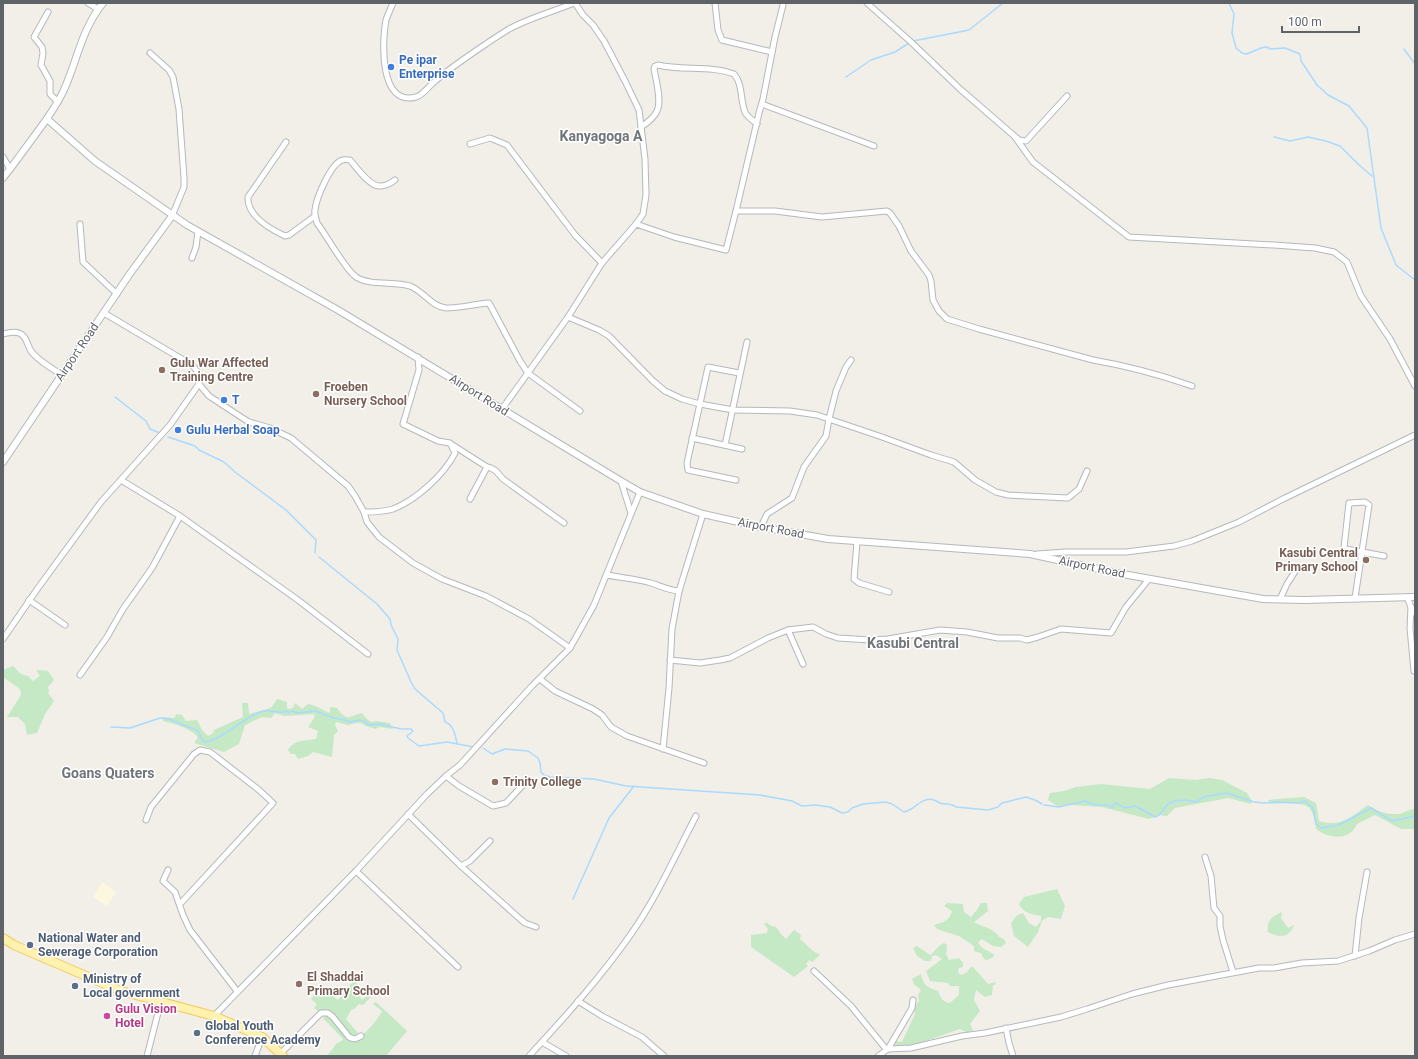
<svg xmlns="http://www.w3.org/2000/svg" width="1418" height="1059" font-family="Roboto,sans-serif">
  <rect width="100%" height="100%" fill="#f1efe8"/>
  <path fill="#fef7e0" d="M102,882L116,892L107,906L93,897Z"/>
  <g fill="#c5e8c5">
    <path d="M13,666L21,674L28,676L33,681L40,676L36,670L48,671L54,680L48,687L49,691L48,693L54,701L45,714L37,733L27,735L25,724L18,717H7L21,695L20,689L3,677V670Z"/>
    <path d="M277,699L287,702V709L293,708L295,703L302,709L308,704C316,705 322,710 330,713V707L337,708C348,722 347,717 362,713L365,717L371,722L376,721L390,723L393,729L379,727L376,729L366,726L361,723H356L348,725L336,722L335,725L338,731L334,735L332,757L313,752L308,756L298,759L295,754H291L288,750C294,739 306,741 316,739L318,731L308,727L315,717L314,714L284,716L275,713L271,718L262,717L245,725L239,744L224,752L194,743L198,737C190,728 175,724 163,721V717L174,718L177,714L182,715L186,721L197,720L202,730L208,736L213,733L214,730L243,717L242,703H248L249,714L271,708Z"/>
    <path d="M1169,778L1196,780L1209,778L1222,780L1247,793L1252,801L1251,804L1228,798L1175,808L1167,816L1159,815L1149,819L1102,807L1070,805L1059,807L1048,800L1050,793L1064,791L1076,787L1101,784L1150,789Z"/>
    <path d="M1304,797L1316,803L1319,821C1341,828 1352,816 1368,805C1377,811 1391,817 1403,813C1407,811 1410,809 1415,809V829H1401L1375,815L1357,824C1350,841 1329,839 1316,829C1315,823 1314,812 1309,808C1302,801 1279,804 1270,804L1268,800Z"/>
    <path d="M1057,889L1065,906L1061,919L1048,917L1042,921L1038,932L1028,947L1014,936L1011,923L1017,915L1023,913L1029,923L1036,927L1041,921V916C1032,914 1024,914 1019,904L1024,897Z"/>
    <path d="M947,903L963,904L964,912L971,917L977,910L981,903H987L988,911L974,922C981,927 987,926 993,931C998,934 998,938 1004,939L1006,943L1001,947L993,946L982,939L978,942C981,950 989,950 994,955L993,957L987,960L984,959L981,953L974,951V946L959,936L937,929L934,925C943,922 950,921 952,911L944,906Z"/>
    <path d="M1282,912L1281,918L1288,928L1294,925C1290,938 1279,938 1268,932C1266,921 1272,916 1282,912Z"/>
    <path d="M766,922L771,926L776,927L781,934L786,939L794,930L801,935L800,939L813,951L820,955L812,962L809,960L806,964L808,966L794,977L751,947V935L767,933L768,929L764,924Z"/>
    <path d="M944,943L947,945L946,954L949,960L959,958L963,963V967L959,968L958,973L962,975L967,972L972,966L988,984L996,982L995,985H993L992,995L985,997L976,990L974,1000L980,1011L970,1024L973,1030L968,1033L960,1029L914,1045L895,1046V1041L902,1042L915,1014L913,1008L919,1001L918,995L921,990L914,984L912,979L921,974C923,985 928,988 938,991C941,998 942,1002 950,1003L959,995V986H950L948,983L930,981L926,971L942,959L936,955L932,956L931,961H925L917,956L913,948L917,946L930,955C936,951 938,945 944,943Z"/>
    <path d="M354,981L365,991L359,996L362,1000L368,995L371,997L363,1005L359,1004L354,1009L351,1010L346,1019L358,1033H365C371,1027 378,1019 382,1011L373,1004L376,1002L407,1031L386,1056H327L337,1043L340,1042L343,1039L323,1018L325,1016L314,1008L317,1004L311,999L317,992L322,995L330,994L338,1000L345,992L344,988H347Z"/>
  </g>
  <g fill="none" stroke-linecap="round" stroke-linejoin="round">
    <g stroke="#aadaff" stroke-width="1.5">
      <path d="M1229,3L1234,14L1232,33L1236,48L1242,53L1247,54L1261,48L1266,47L1271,49L1285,48L1300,54L1301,61L1317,85L1328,95L1349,106L1367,128L1381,228L1396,265L1415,280"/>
      <path d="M913,41L969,30L1003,3"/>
      <path d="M1404,49L1415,64"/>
      <path d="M846,77L871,60L895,52L909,43"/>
      <path d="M1274,137L1290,141L1308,137L1326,141L1340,146L1359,165L1372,176"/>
      <path d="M115,397L146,421L150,429L160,433"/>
      <path d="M168,437L195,446L199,450L224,462L235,472L286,510L316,540L315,553"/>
      <path d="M319,557L377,604L390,619L391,625L398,639L397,650L411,682L415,689L443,713L445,722C454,725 455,735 457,743"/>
      <path d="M111,727L130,728L160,718L169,719L198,731L201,738L205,742C223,739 242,719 260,712C272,708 278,715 287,711L289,713L292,711L297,713L315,711L334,718L345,720L350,722L359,720L366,722L368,725L380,724L401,729H411L413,731L407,736L408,738L419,746L447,742L474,747"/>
      <path d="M483,748L492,754L505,749L528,751L538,758L540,763L541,772L544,775L550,777L594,779L626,786L760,795L792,801L802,806L815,805L830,807L842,813L848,812L852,808L863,804L886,802L892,804L904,812C915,810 922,796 934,800C936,801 938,802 940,803C945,805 951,803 956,807L988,810L998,807L1002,803L1026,797L1035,800L1042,804"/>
      <path d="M1044,805L1059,807L1085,801L1096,805H1106L1113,807L1114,804L1117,803L1124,808L1135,806L1155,817L1159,815L1168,804L1174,801L1186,800L1196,802L1204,797L1227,793L1254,802L1265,803L1276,802L1298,803L1305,801L1313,808L1316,824L1321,828L1339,825L1371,808L1392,821L1415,816"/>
      <path d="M573,899L609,818L634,786"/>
    </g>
    <defs>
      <g id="minor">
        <path d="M88,3L98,9"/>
        <path d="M393,3C391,8 388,14 386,20C382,41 379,107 416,97C423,95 428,87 434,82C450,68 468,56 486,44C493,39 501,34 509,29C529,18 552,12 574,3"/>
        <path d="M575,3L583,15L593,25L604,41L625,81L639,110L645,159L646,195L643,214L636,224"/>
        <path d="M715,3L718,30L722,40L772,52"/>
        <path d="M867,3L911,42L960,89L1019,140L1026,141L1067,96"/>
        <path d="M48,12L34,37L42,47L43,53L41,65L50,81V94L58,102"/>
        <path d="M150,53L169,70L173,77L179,109L184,178V187L172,216"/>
        <path d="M762,104L874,146"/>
        <path d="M641,127C647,123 654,118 657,111C662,101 656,80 654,69L655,66L658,65C683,71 710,65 734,74C743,84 740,100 745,112C747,117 753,120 757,124"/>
        <path d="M1015,137L1033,162L1129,237L1274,245L1315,248L1334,252L1347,262L1361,296L1390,339L1415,386"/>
        <path d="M286,142L248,197C247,216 270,229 285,236L289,235L315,216"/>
        <path d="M470,144L490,138L507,145L575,235L602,263"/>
        <path d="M3,157L10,169"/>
        <path d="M395,180C391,183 386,186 380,186C370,187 356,167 350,160C349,160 344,159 343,160C331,162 316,199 315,210C314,215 316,218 317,223C327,236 344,268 356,277C370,286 394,281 410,286C423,291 432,307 446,308C460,308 475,304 489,303L520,361L528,373L580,411"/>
        <path d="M736,211L759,113L763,99L775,37L783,5"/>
        <path d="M80,224L83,262L117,294"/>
        <path d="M192,258L196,247L198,231"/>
        <path d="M568,317L599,330L609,336L653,381L665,391L682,399L700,404L733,410L790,411L817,415L882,437L931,455L954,462L975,480L996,492L1008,495L1068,498L1079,489L1087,471"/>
        <path d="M3,334C8,333 14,331 19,333C27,336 27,345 31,351C37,360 53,369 62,375"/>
        <path d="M199,384L209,396L241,417L249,422L270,428L291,438L348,486L355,496L364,512C374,512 383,512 393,509C416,500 444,475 455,453L450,443L438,441L403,424L419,370L418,357"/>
        <path d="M502,409L568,317L602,263L636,224L674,237L726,250L736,211H775L822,217L887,211L890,213L899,226L911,251L929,275L931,281L933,300L939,311L947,319L979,329L1093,360C1128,366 1158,374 1192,386"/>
        <path d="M692,438L742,449"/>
        <path d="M451,444L487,467L491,468L496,471L503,479L564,523"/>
        <path d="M725,445L747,342"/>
        <path d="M121,480L180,516L298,600L368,654"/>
        <path d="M736,480L688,470L687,463L708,367L739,373"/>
        <path d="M621,481L631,513"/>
        <path d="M470,499L487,467"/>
        <path d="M364,512L367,522L379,537L413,563L442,579L486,596L529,619L570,648"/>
        <path d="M761,527L767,514L792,498L804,467L826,436L829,419L836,391L846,367L851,360"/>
        <path d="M857,542L854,579L859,583L889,592"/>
        <path d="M1037,554L1066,552H1126L1174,546L1192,541L1239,522L1283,499L1415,435"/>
        <path d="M607,575C622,578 637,579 651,583C661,586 667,590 679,591"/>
        <path d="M1407,597L1411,607L1415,613"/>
        <path d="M1355,598L1369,505L1365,502L1349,503L1344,548L1346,549L1384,556"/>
        <path d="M1280,599L1287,584L1296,570"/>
        <path d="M29,600L65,625"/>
        <path d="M1411,607L1410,628L1414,671"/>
        <path d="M788,630L803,664"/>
        <path d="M3,639L38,588L101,502L170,425L199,384L197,371L192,365L104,313"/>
        <path d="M670,660L700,663L720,660L730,658L768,638L788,630L813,627L826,634L838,638L870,640L888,639L940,630L967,632L998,638H1020L1027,640L1038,637L1061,629L1111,633L1126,607L1149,579"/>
        <path d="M80,675L107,637L123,609L152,568L180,516"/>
        <path d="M540,679L555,691L593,709L602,715L611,727L627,736L704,763"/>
        <path d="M663,749L669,688L672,629L679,591L703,514"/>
        <path d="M446,776L459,786L493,806L506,803L522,786"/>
        <path d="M408,814L461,866L519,918L525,923L536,927"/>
        <path d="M146,820L151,807L194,754L200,750L210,752L259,790L273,803L180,904"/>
        <path d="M1205,857L1211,876L1214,908L1220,916V926L1223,940L1233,972"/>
        <path d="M461,866L470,861L490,841"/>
        <path d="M168,870L163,881L175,892L183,915L190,930L237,991"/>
        <path d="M356,871L458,967"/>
        <path d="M1355,956L1359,918L1367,872"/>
        <path d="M814,971L851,1006L886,1049"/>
        <path d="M578,1001L602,1016L642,1037L664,1056"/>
        <path d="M214,1016L356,871L427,794L446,776L460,765L532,686L570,648L594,605L640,492"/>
        <path d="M1006,1028L1009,1043L1013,1056"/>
        <path d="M542,1042L566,1056"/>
        <path d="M888,1049L912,1008L913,1000"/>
        <path d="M281,1053L321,1013H328L333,1017L349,1037C354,1040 356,1039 361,1036"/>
        <path d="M147,1056L161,1001"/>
        <path d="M255,1056L262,1037"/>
        <path d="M529,1056C565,1017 601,977 631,934C657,897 675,856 696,816"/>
        <path d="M878,1056L888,1049L911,1048L962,1036L985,1033L1061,1017L1087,1009L1132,994L1168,985L1259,968H1274L1302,963L1338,961L1369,951L1395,940L1415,934"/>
      </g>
      <g id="tertiary">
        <path d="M47,119L95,161L187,225L338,310L621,481L640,492L703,514L761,527L828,539L1030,554L1117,573L1263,599L1304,600L1415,597"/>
        <path d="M3,178C15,163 26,147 38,131C47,119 56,106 63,92C77,62 81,30 103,3"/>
        <path d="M3,462L129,275L172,216"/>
      </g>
      <path id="primary" d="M3,938L14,945L121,991L214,1016L262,1037L283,1056"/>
    </defs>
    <use href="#minor" stroke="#b5b8bc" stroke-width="7"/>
    <use href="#tertiary" stroke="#b5b8bc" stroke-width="8"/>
    <use href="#primary" stroke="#f2c960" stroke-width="10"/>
    <use href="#minor" stroke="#fff" stroke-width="5"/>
    <use href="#tertiary" stroke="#fff" stroke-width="6"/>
    <use href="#primary" stroke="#fff2af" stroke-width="8"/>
  </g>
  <g fill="#3f7fe0" stroke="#fff" stroke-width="1.5">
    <circle cx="391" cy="67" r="4"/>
    <circle cx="224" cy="400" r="4"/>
    <circle cx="178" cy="430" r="4"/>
  </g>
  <g fill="#8d6e63" stroke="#fff" stroke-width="1.5">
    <circle cx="162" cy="370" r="4"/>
    <circle cx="316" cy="394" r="4"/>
    <circle cx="1366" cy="560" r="4"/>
    <circle cx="495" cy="782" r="4"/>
    <circle cx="299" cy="984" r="4"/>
  </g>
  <g fill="#5c6f8a" stroke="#fff" stroke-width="1.5">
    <circle cx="30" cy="945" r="4"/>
    <circle cx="75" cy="986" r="4"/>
    <circle cx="197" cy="1033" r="4"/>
  </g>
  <circle fill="#d1479c" stroke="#fff" stroke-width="1.5" cx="107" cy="1016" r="4"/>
  <g text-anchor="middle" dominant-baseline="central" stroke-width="3" stroke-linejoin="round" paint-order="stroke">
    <g font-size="12" font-weight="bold" fill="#366cbe" stroke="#fff" text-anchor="start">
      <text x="399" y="60">Pe ipar<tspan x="399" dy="14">Enterprise</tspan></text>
      <text x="232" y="400">T</text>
      <text x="186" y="430">Gulu Herbal Soap</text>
    </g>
    <g font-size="12" fill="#5f6368" stroke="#fff">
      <text transform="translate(77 352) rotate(-56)">Airport Road</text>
      <text transform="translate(479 395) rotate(32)">Airport Road</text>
      <text transform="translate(771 528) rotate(11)">Airport Road</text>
      <text transform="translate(1092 567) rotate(12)">Airport Road</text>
    </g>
    <g font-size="12" font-weight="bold" fill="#785e54" stroke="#fff" text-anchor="start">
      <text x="170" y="363">Gulu War Affected<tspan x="170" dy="14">Training Centre</tspan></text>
      <text x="324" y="387">Froeben<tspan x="324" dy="14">Nursery School</tspan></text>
      <text x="1358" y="553" text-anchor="end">Kasubi Central<tspan x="1358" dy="14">Primary School</tspan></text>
      <text x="503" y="782">Trinity College</text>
      <text x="307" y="977">El Shaddai<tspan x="307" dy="14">Primary School</tspan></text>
    </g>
    <g font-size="12" font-weight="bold" fill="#4e5e75" stroke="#fff" text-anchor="start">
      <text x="38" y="938">National Water and<tspan x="38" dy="14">Sewerage Corporation</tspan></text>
      <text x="83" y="979">Ministry of<tspan x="83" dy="14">Local government</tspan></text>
      <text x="205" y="1026">Global Youth<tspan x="205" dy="14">Conference Academy</tspan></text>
    </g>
    <g font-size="12" font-weight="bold" fill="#b23c85" stroke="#fff" text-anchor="start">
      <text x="115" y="1009">Gulu Vision<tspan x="115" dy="14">Hotel</tspan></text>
    </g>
    <g font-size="14" font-weight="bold" fill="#70757a" stroke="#fff">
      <text x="601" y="136">Kanyagoga A</text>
      <text x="913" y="643">Kasubi Central</text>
      <text x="108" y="773">Goans Quaters</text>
    </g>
  </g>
  <rect width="1418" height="1059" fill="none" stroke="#5f6368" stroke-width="8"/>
  <path d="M1282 26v6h77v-6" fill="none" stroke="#5f6368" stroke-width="2"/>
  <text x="1288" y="26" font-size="12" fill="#5f6368" stroke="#ffffff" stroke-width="3" paint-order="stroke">100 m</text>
</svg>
